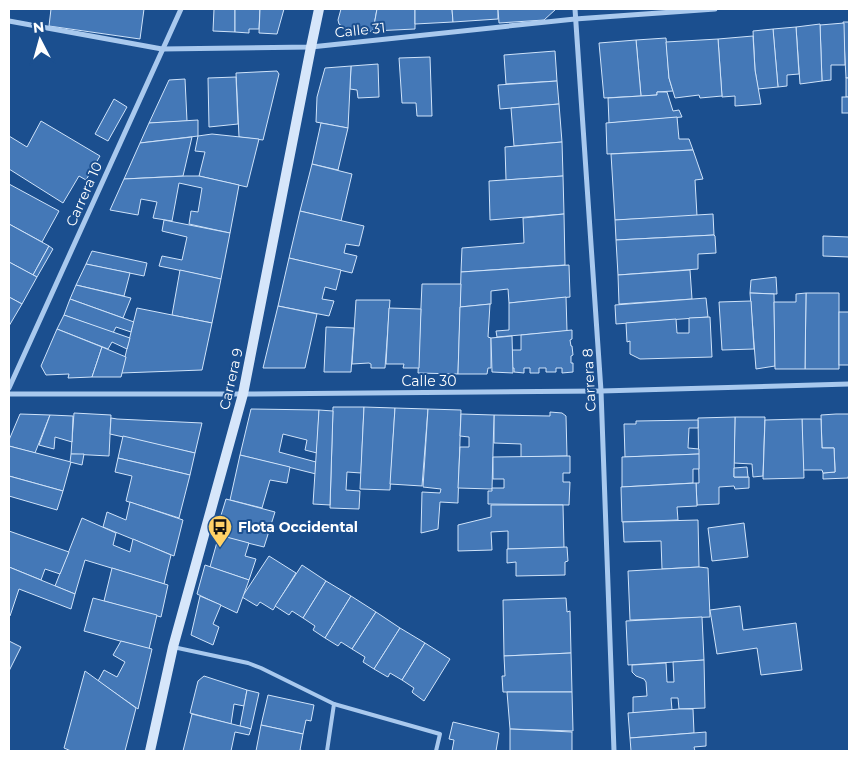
<svg xmlns="http://www.w3.org/2000/svg" width="858" height="760" font-family="Montserrat,sans-serif">
  <rect width="100%" height="100%" fill="#1b4f8f"/>
  <g fill="#4478b7" stroke="#cfe3fa">
    <path d="M51,9H144L140,39L49,26Z"/>
    <path d="M214,9H235V32L213,31Z"/>
    <path d="M235,9H260L259,29H249V33L235,32Z"/>
    <path d="M260,9H284L277,34L259,33Z"/>
    <path d="M341,9H377L373,31L351,32L339,24L338,20Z"/>
    <path d="M377,9H415V29L373,31Z"/>
    <path d="M415,9H452L453,22L415,24Z"/>
    <path d="M452,9H498V19L453,22Z"/>
    <path d="M498,9H556L544,20L499,23Z"/>
    <path d="M843,22H849V78H846Z"/>
    <path d="M844,23L845,65H831V80L822,81L820,25Z"/>
    <path d="M820,24L822,81L800,84L796,27Z"/>
    <path d="M796,27L799,74L787,75V86L778,87L773,30V29Z"/>
    <path d="M773,29L778,87L758,89L755,70L753,31Z"/>
    <path d="M753,36L755,70L761,104L735,106V96L722,97L718,39Z"/>
    <path d="M666,38L669,78L673,91L657,92V95L641,96L636,40Z"/>
    <path d="M718,39L722,96L700,98L699,95L675,98L669,78L666,42Z"/>
    <path d="M636,40L641,96L604,98L599,43Z"/>
    <path d="M555,51L557,81L506,84L504,55Z"/>
    <path d="M430,57L432,116H417L416,103H402L399,58Z"/>
    <path d="M378,64L379,97L358,98L357,90L350,89L351,66Z"/>
    <path d="M351,66L348,128L316,122L317,97L325,68Z"/>
    <path d="M277,71L279,74L263,140L239,137L236,73Z"/>
    <path d="M236,77L238,124L209,127L208,78Z"/>
    <rect x="846" y="78" width="3" height="19"/>
    <path d="M185,79L187,121L149,123L169,80Z"/>
    <path d="M557,81L559,104L500,109L498,85Z"/>
    <path d="M657,92H667L673,111L679,110L682,117L609,123L608,98L657,95Z"/>
    <rect x="842" y="97" width="7" height="16"/>
    <path d="M114,99L127,107L108,141L95,134Z"/>
    <path d="M559,104L562,142L514,146L511,108Z"/>
    <path d="M677,117L679,139H689L693,150L607,154L606,123Z"/>
    <path d="M198,120V136L140,143L149,123Z"/>
    <path d="M41,121L100,156L86,180L79,176L63,203L9,169V136L27,147Z"/>
    <path d="M321,123L348,128L338,170L312,164Z"/>
    <path d="M212,134L259,139L247,187L199,176L205,152L195,151L198,136Z"/>
    <path d="M192,137L183,176L124,179L140,143Z"/>
    <path d="M562,142L563,176L506,180L505,147Z"/>
    <path d="M693,150L703,179L695,180L697,216L615,220L611,154Z"/>
    <path d="M312,164L352,174L341,221L300,211Z"/>
    <path d="M186,176H199L239,185L230,233L189,224L191,211L198,212L202,188L179,183L172,221L153,218L157,202L141,199L138,215L110,210L124,179Z"/>
    <path d="M563,176L564,214L490,220L489,181Z"/>
    <path d="M9,184L59,211L42,242L9,224Z"/>
    <path d="M300,211L364,226L359,246L346,244L344,253L357,256L352,273L289,258Z"/>
    <path d="M564,214L565,265L461,272L462,248L524,243L523,218Z"/>
    <path d="M713,214L714,235L616,240L615,220Z"/>
    <path d="M164,220L230,233L221,279L159,266L162,256L182,260L187,237L162,231Z"/>
    <path d="M9,224L49,246L33,275L9,262Z"/>
    <path d="M714,235L715,236L716,253L698,254V269L618,275L616,240Z"/>
    <path d="M823,236L849,237V257L823,256Z"/>
    <path d="M49,246L53,249L37,277L33,275Z"/>
    <path d="M92,251L147,263L144,276L86,264Z"/>
    <path d="M289,258L341,270L336,290L325,287L322,299L334,301L329,316L278,306Z"/>
    <path d="M9,262L37,277L22,304L9,297Z"/>
    <path d="M86,264L130,273L124,296L76,285Z"/>
    <path d="M569,265L570,297L509,303L508,289L491,291V304L460,307L461,272Z"/>
    <path d="M180,270L221,279L212,323L172,315Z"/>
    <path d="M690,270L692,299L619,304L618,275Z"/>
    <path d="M776,277L777,294L750,293L751,280Z"/>
    <path d="M422,284H461L458,374L418,373Z"/>
    <path d="M76,285L131,298L123,318L70,299Z"/>
    <path d="M750,293L774,294L775,366L756,369Z"/>
    <path d="M806,293H839V369H805Z"/>
    <path d="M806,293L805,369H775L774,302H796V294Z"/>
    <path d="M9,297L22,304L9,326Z"/>
    <path d="M566,297L567,331L497,337L496,331L509,330V303Z"/>
    <path d="M706,298L708,317L616,324L615,305Z"/>
    <path d="M70,299L134,322L131,332L116,327L113,333L64,315Z"/>
    <path d="M356,300H390L385,368H371V364L369,363L352,364Z"/>
    <path d="M751,301L754,349L722,350L719,302Z"/>
    <path d="M490,304L488,337L491,338V368H488L487,374H458L460,307Z"/>
    <path d="M278,306L317,314L305,368H263Z"/>
    <path d="M137,308L212,323L202,370L121,373Z"/>
    <path d="M389,308L421,309L419,368H403L404,364H386Z"/>
    <rect x="839" y="312" width="10" height="53"/>
    <path d="M64,315L130,338L127,349L112,342L108,349L57,329Z"/>
    <path d="M710,317L712,357L640,359L630,354V341L627,342L626,323L676,319L677,333H689V318Z"/>
    <path d="M326,327L354,328L351,372H324Z"/>
    <path d="M57,329L102,347L92,377L68,378L69,374L46,375L41,366Z"/>
    <path d="M572,330V339L570,340L571,346H572L573,355L571,356V363H573V372L562,373V368H556V372H546V368H539V373H530V368H524V373L514,372V368H512V350H521V335Z"/>
    <path d="M512,336L513,373L492,372L491,338Z"/>
    <path d="M102,347L126,357L121,377H92Z"/>
    <path d="M333,407H364L361,473L347,472L346,490L360,491L359,509L330,508Z"/>
    <path d="M364,407L395,408L390,490L360,489Z"/>
    <path d="M395,408L428,409L422,486L390,484Z"/>
    <path d="M251,409L319,410L317,453L305,450L307,440L283,434L279,452L316,462V474L240,455Z"/>
    <path d="M428,409L461,410L458,500V503L440,502L438,529L421,533L422,492L440,493L441,489L423,487Z"/>
    <path d="M319,410L333,411L330,505L313,504Z"/>
    <path d="M550,412L562,413L566,416L567,456L521,457V444L494,443V415L550,416Z"/>
    <path d="M74,413L111,415L109,456L71,454Z"/>
    <path d="M20,414L50,415L35,453L9,446V440Z"/>
    <path d="M461,414L494,415L492,489L458,488L460,447H469V437L460,436Z"/>
    <path d="M836,414H849V473L848,478L823,479V473L835,472V468L834,448H822L821,415Z"/>
    <path d="M50,415L73,416L72,442L55,437L54,449L39,445Z"/>
    <path d="M735,417H765L763,476L753,477L752,464L734,463Z"/>
    <path d="M735,417L734,477H749V488L735,489L734,486L719,487V504L697,505L696,483H699L698,418Z"/>
    <path d="M111,418L117,419L202,423L195,453L110,434Z"/>
    <path d="M802,419H821L822,448H834L835,472L823,473L822,470H803Z"/>
    <path d="M802,419L804,478L763,479L765,420Z"/>
    <path d="M698,420V428H689L688,448L699,449V454L625,457L624,424H636V421Z"/>
    <path d="M123,436L195,453L190,475L118,458Z"/>
    <path d="M9,446L71,462L63,491L9,476Z"/>
    <path d="M71,454H84L82,465L70,462Z"/>
    <path d="M699,454V469H693V483L622,487V457Z"/>
    <path d="M240,455L290,467L287,483L270,480L262,508L230,500Z"/>
    <path d="M570,456V473H563V482H570L569,505L488,504V491H492V488H504V479H493V457Z"/>
    <path d="M118,458L190,475L179,518L126,501L132,476L115,472Z"/>
    <path d="M747,467L748,477H734V468Z"/>
    <path d="M9,476L63,491L57,510L9,496Z"/>
    <path d="M696,483L697,506L677,507L678,520L622,522L621,487Z"/>
    <path d="M226,499L275,512L264,547L215,535Z"/>
    <path d="M130,502L183,520L174,556L103,527L107,512L126,520Z"/>
    <path d="M491,505H563L564,548L508,549V531L491,532L492,550L458,551V525L491,517Z"/>
    <path d="M82,518L116,533L113,545L130,552L133,539L171,555L164,584L85,560L75,594L55,586Z"/>
    <path d="M698,520L699,567L662,569L661,541L624,542L623,522Z"/>
    <path d="M744,523L748,557L712,561L708,528Z"/>
    <path d="M9,531L69,552L60,574L45,569L41,580L9,567Z"/>
    <path d="M219,535L249,543L245,556L256,559L249,580L210,567Z"/>
    <path d="M567,547L568,561L565,562V575L516,576V562L507,563V549Z"/>
    <path d="M269,556L296,573L273,610L260,602L257,606L242,597Z"/>
    <path d="M205,565L249,580L237,613L197,594Z"/>
    <path d="M302,565L326,581L303,618L292,611L289,615L275,606Z"/>
    <path d="M9,567L75,594L71,609L19,589L10,616H9Z"/>
    <path d="M699,567L708,568L710,617L630,620L628,571Z"/>
    <path d="M112,568L168,585L161,617L104,601Z"/>
    <path d="M326,581L351,596L325,638L313,630L315,626L303,618Z"/>
    <path d="M200,596L221,605L213,624L219,627L213,645L191,635Z"/>
    <path d="M351,596L376,612L352,649L341,642L338,646L325,638Z"/>
    <path d="M93,598L157,615L149,649L84,631Z"/>
    <path d="M566,598L567,612L570,611L571,653L504,656L503,600Z"/>
    <path d="M740,606L743,630L796,623L802,670L761,675L757,648L717,654L710,610Z"/>
    <path d="M376,612L400,628L374,669L363,662L365,657L352,649Z"/>
    <path d="M701,617H702L704,660L628,665L626,621Z"/>
    <path d="M400,628L425,643L402,680L390,673L388,677L386,676L374,669Z"/>
    <path d="M9,641L21,647L9,671Z"/>
    <path d="M121,641L152,649L138,709L98,681L104,670L117,677L125,662L113,655Z"/>
    <path d="M425,643L450,659L424,701L413,693L412,692L414,688L402,680Z"/>
    <path d="M571,653L572,692H503L502,676H505L504,656Z"/>
    <path d="M704,660L705,708L679,709L678,698H671L672,710L633,713V697L647,696L646,682L644,679L636,676L632,672V665L666,663L667,682H674L673,662Z"/>
    <path d="M85,671L136,708L125,751H71L64,748Z"/>
    <path d="M204,676L247,690L244,706L234,704L231,724L190,713L198,681Z"/>
    <path d="M247,690L259,693L251,729L240,726Z"/>
    <path d="M507,692H572L573,731L510,729Z"/>
    <path d="M268,695L314,705L311,721L306,720L303,734L261,725Z"/>
    <path d="M679,709H693L694,733L630,738L628,713Z"/>
    <path d="M192,714L248,728L251,729L249,735L235,732L231,751H183Z"/>
    <path d="M453,722L499,733L496,751H452L454,740L449,739Z"/>
    <path d="M261,725L303,734L300,750L304,751H256Z"/>
    <path d="M510,729L572,732V751H510Z"/>
    <path d="M706,732V746L694,747L695,751H631L630,738Z"/>
  </g>
  <g fill="none" stroke-linecap="round" stroke-linejoin="round">
    <g stroke="#a9c9ee" stroke-width="4">
      <path d="M173,647L248,663L261,668L334,704L440,734L436,751"/>
      <path d="M327,751L334,704"/>
    </g>
    <g stroke="#a9c9ee" stroke-width="5">
      <path d="M575,9L601,391L614,751"/>
      <path d="M9,21L162,49L311,47L575,19L715,9"/>
      <path d="M9,388L181,9"/>
      <path d="M9,394H243L601,391L849,384"/>
    </g>
    <path stroke="#d6e6fa" stroke-width="10" d="M150,751L173,647L243,394L311,47L319,9"/>
  </g>
  <defs>
    <symbol id="bus-pin" viewBox="-11 -11 22 30"><path d="M0 17L-7.5 6A9.5 9.5 0 1 1 7.5 6Z" fill="#ffd166" stroke="#1b4f8f"/><path d="M-5-6H5V4H4V6H2V4H-2V6H-4V4H-5ZM-3.5-4V0h7V-4ZM-3.5 1.2v1.5H-2V1.2ZM2 1.2v1.5H3.5V1.2Z" fill="#111"/></symbol>
  </defs>
  <g fill-rule="evenodd">
    <use href="#bus-pin" x="206" y="513" width="28" height="38"/>
  </g>
  <g text-anchor="middle" dominant-baseline="central" stroke-width="4" stroke-linejoin="round" paint-order="stroke">
    <g font-size="14" fill="#fff" stroke="#1b4f8f">
      <text transform="translate(360 30) rotate(-6)">Calle 31</text>
      <text transform="translate(84 194) rotate(-66)">Carrera 10</text>
      <text transform="translate(231 379) rotate(-77)">Carrera 9</text>
      <text transform="translate(589 380) rotate(-93)">Carrera 8</text>
      <text x="429" y="381">Calle 30</text>
    </g>
    <g font-size="14" font-weight="bold" fill="#fff" stroke="#1b4f8f" text-anchor="start">
      <text x="238" y="527">Flota Occidental</text>
    </g>
  </g>
  <rect width="858" height="760" fill="none" stroke="#ffffff" stroke-width="20"/>
  <g transform="translate(40 40) rotate(354)" stroke="#1b4f8f" stroke-width="4" paint-order="stroke">
  <path d="M0-4L9 19L0 12L-9 19Z" fill="#ffffff"/>
  <text y="-8" font-size="14" font-weight="bold" text-anchor="middle" fill="#ffffff">N</text>
  </g>
</svg>
